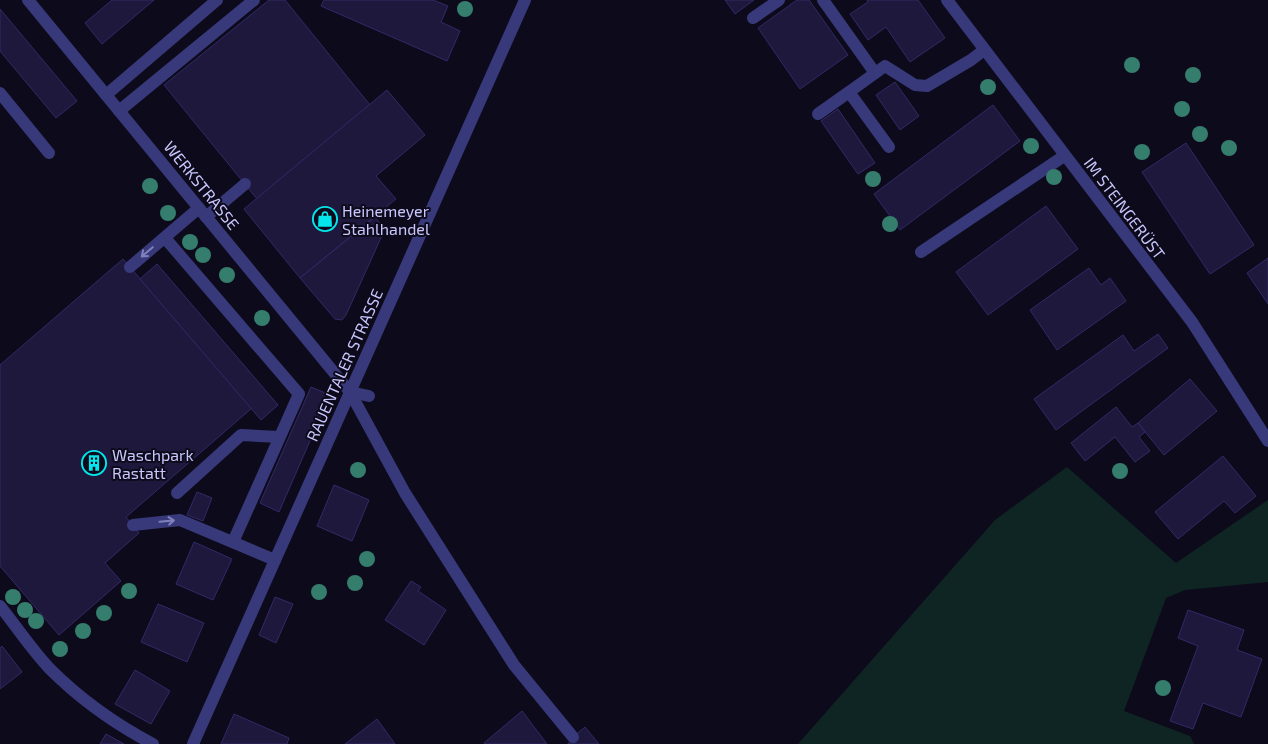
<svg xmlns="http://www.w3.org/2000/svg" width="1268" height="744" font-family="'Exo 2',sans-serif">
  <rect width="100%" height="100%" fill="#0d0b1b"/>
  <path fill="#0f2523" d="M1067,467L1176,563L1268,500V582L1185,590L1166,598L1124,711L1190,736L1194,744H798L995,520Z"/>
  <g fill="#1d183c" stroke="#322a68">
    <path d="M112,0H154L102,44L85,23Z"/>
    <path d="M269,0H285L370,105L257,199L164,85Z"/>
    <path d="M324,0H433L448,6L441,22L460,31L447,61L321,6Z"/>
    <path d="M725,0H754L735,14Z"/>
    <path d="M797,0H809L848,55L800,89L758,28Z"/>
    <path d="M867,0H918L945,38L910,62L886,27L868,40L850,14L868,2Z"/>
    <path d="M0,9L77,101L56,118L0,51Z"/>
    <path d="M895,82L919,116L900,130L876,95Z"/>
    <path d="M387,90L425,135L376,176L396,199L300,278L244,209Z"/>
    <path d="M993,105L1020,141L900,230L874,194Z"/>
    <path d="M838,109L875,163L858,174L821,121Z"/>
    <path d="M1186,143L1254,245L1210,274L1142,172Z"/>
    <path d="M1046,206L1078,249L988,315L956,272Z"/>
    <path d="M375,217L385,229L346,315L342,320L335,319L300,278Z"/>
    <path d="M1268,258V304L1247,273Z"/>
    <path d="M123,259L252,408L126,517L139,533L105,563L121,581L59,635L0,566V365Z"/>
    <path d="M157,264L278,405L261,420L140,279Z"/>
    <path d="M1089,268L1101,285L1110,278L1126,301L1057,350L1030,310Z"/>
    <path d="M1158,334L1168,348L1056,430L1034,399L1123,335L1134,351Z"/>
    <path d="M1190,379L1217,411L1164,455L1138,423Z"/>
    <path d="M311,387L330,395L279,512L260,503Z"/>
    <path d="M1116,407L1132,427L1138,423L1145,432L1139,437L1150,451L1135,462L1115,437L1085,461L1071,443Z"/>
    <path d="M1223,456L1256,496L1235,513L1224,501L1178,539L1155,512Z"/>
    <path d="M334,485L369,500L352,541L317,526Z"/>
    <path d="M197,492L212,498L203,521L187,515Z"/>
    <path d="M194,542L232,559L213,600L176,584Z"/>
    <path d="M411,581L421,587L418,591L446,610L424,645L385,620Z"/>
    <path d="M275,597L293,604L276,643L259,635Z"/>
    <path d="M158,604L204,623L187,662L141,642Z"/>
    <path d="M1188,610L1244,630L1237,650L1262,659L1241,717L1203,703L1193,729L1170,721L1198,646L1178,638Z"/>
    <path d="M2,646L22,672L0,689V648Z"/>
    <path d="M135,670L170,691L151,724L115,704Z"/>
    <path d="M522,711L547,744H485L484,743Z"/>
    <path d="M234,714L289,738L287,744H221Z"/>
    <path d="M377,719L395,744H345Z"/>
    <path d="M585,727L599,744H568L573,737Z"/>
    <path d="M106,734L124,744H100Z"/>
  </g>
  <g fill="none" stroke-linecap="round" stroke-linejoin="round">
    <g stroke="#37397a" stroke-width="12">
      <path d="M823,0L875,73"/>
      <path d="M753,18L779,0"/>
      <path d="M0,93L49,153"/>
      <path d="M106,95L217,0"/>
      <path d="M119,111L254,0"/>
      <path d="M818,114L849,92"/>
      <path d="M889,147L849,92L885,66L915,85L927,86L971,60L984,50"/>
      <path d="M206,217L245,184"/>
      <path d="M165,238L299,394L233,542"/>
      <path d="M921,252L1064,156"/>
      <path d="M130,267L199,208"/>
      <path d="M350,392L405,493L514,665L573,737"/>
      <path d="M350,392L369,396"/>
      <path d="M177,493L241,435L279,437"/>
      <path d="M133,525L180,520L275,560"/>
    </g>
    <g stroke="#37397a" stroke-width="12">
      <path d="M28,0L350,392"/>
      <path d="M947,0L1192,322L1268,441"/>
      <path d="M0,606C16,626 32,650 50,669C80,699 115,724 153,744"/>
    </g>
    <path stroke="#37397a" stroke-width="12" d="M193,744L525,0"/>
  </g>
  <g fill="#357d6d">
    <circle cx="465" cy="9" r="8"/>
    <circle cx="1132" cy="65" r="8"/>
    <circle cx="1193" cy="75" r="8"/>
    <circle cx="988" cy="87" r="8"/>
    <circle cx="1182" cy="109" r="8"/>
    <circle cx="1200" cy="134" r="8"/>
    <circle cx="1031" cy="146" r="8"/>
    <circle cx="1229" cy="148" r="8"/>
    <circle cx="1142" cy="152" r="8"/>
    <circle cx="1054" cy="177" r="8"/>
    <circle cx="873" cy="179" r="8"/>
    <circle cx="150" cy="186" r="8"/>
    <circle cx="168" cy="213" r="8"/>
    <circle cx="890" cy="224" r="8"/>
    <circle cx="190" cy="242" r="8"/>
    <circle cx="203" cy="255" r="8"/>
    <circle cx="227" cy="275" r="8"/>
    <circle cx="262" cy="318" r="8"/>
    <circle cx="358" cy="470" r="8"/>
    <circle cx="1120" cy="471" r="8"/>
    <circle cx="367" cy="559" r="8"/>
    <circle cx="355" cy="583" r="8"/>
    <circle cx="129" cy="591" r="8"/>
    <circle cx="319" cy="592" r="8"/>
    <circle cx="13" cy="597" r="8"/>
    <circle cx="25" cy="610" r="8"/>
    <circle cx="104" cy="613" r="8"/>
    <circle cx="36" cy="621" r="8"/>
    <circle cx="83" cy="631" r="8"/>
    <circle cx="60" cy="649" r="8"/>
    <circle cx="1163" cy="688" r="8"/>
  </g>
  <defs><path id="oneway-shaft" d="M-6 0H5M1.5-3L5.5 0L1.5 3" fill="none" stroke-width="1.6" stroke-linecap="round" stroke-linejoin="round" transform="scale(1.25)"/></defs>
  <g stroke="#8080bc">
    <use href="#oneway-shaft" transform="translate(147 252) rotate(140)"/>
    <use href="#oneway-shaft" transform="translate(167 521) rotate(-5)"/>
  </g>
  <defs>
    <symbol id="shop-ring" viewBox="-11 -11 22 22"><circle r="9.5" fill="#0d0b1b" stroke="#04e6ec" stroke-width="1.5"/><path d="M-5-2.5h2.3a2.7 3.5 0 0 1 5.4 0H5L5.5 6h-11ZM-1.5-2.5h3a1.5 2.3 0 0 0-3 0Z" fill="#04e6ec"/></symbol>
    <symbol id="building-ring" viewBox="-11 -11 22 22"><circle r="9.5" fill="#0d0b1b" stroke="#04e6ec" stroke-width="1.5"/><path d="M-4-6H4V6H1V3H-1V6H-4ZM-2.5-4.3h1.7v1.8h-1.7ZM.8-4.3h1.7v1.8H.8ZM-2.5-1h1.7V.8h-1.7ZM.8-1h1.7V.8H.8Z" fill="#04e6ec"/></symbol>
  </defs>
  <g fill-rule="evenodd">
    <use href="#shop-ring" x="311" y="205" width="28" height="28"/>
    <use href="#building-ring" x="80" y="449" width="28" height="28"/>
  </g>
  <g text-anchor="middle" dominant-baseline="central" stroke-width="4" stroke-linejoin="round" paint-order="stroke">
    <g font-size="16" fill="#c9c7fe" stroke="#0d0b1b">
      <text transform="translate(202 185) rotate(51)">WERKSTRASSE</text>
      <text transform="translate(1125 208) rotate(53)">IM STEINGERÜST</text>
      <text transform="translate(344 365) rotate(-66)">RAUENTALER STRASSE</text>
    </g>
    <g font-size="16" fill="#c9c7fe" stroke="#0d0b1b" text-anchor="start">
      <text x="342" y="210">Heinemeyer<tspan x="342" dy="18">Stahlhandel</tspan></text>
      <text x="112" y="454">Waschpark<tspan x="112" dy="18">Rastatt</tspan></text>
    </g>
  </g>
</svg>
